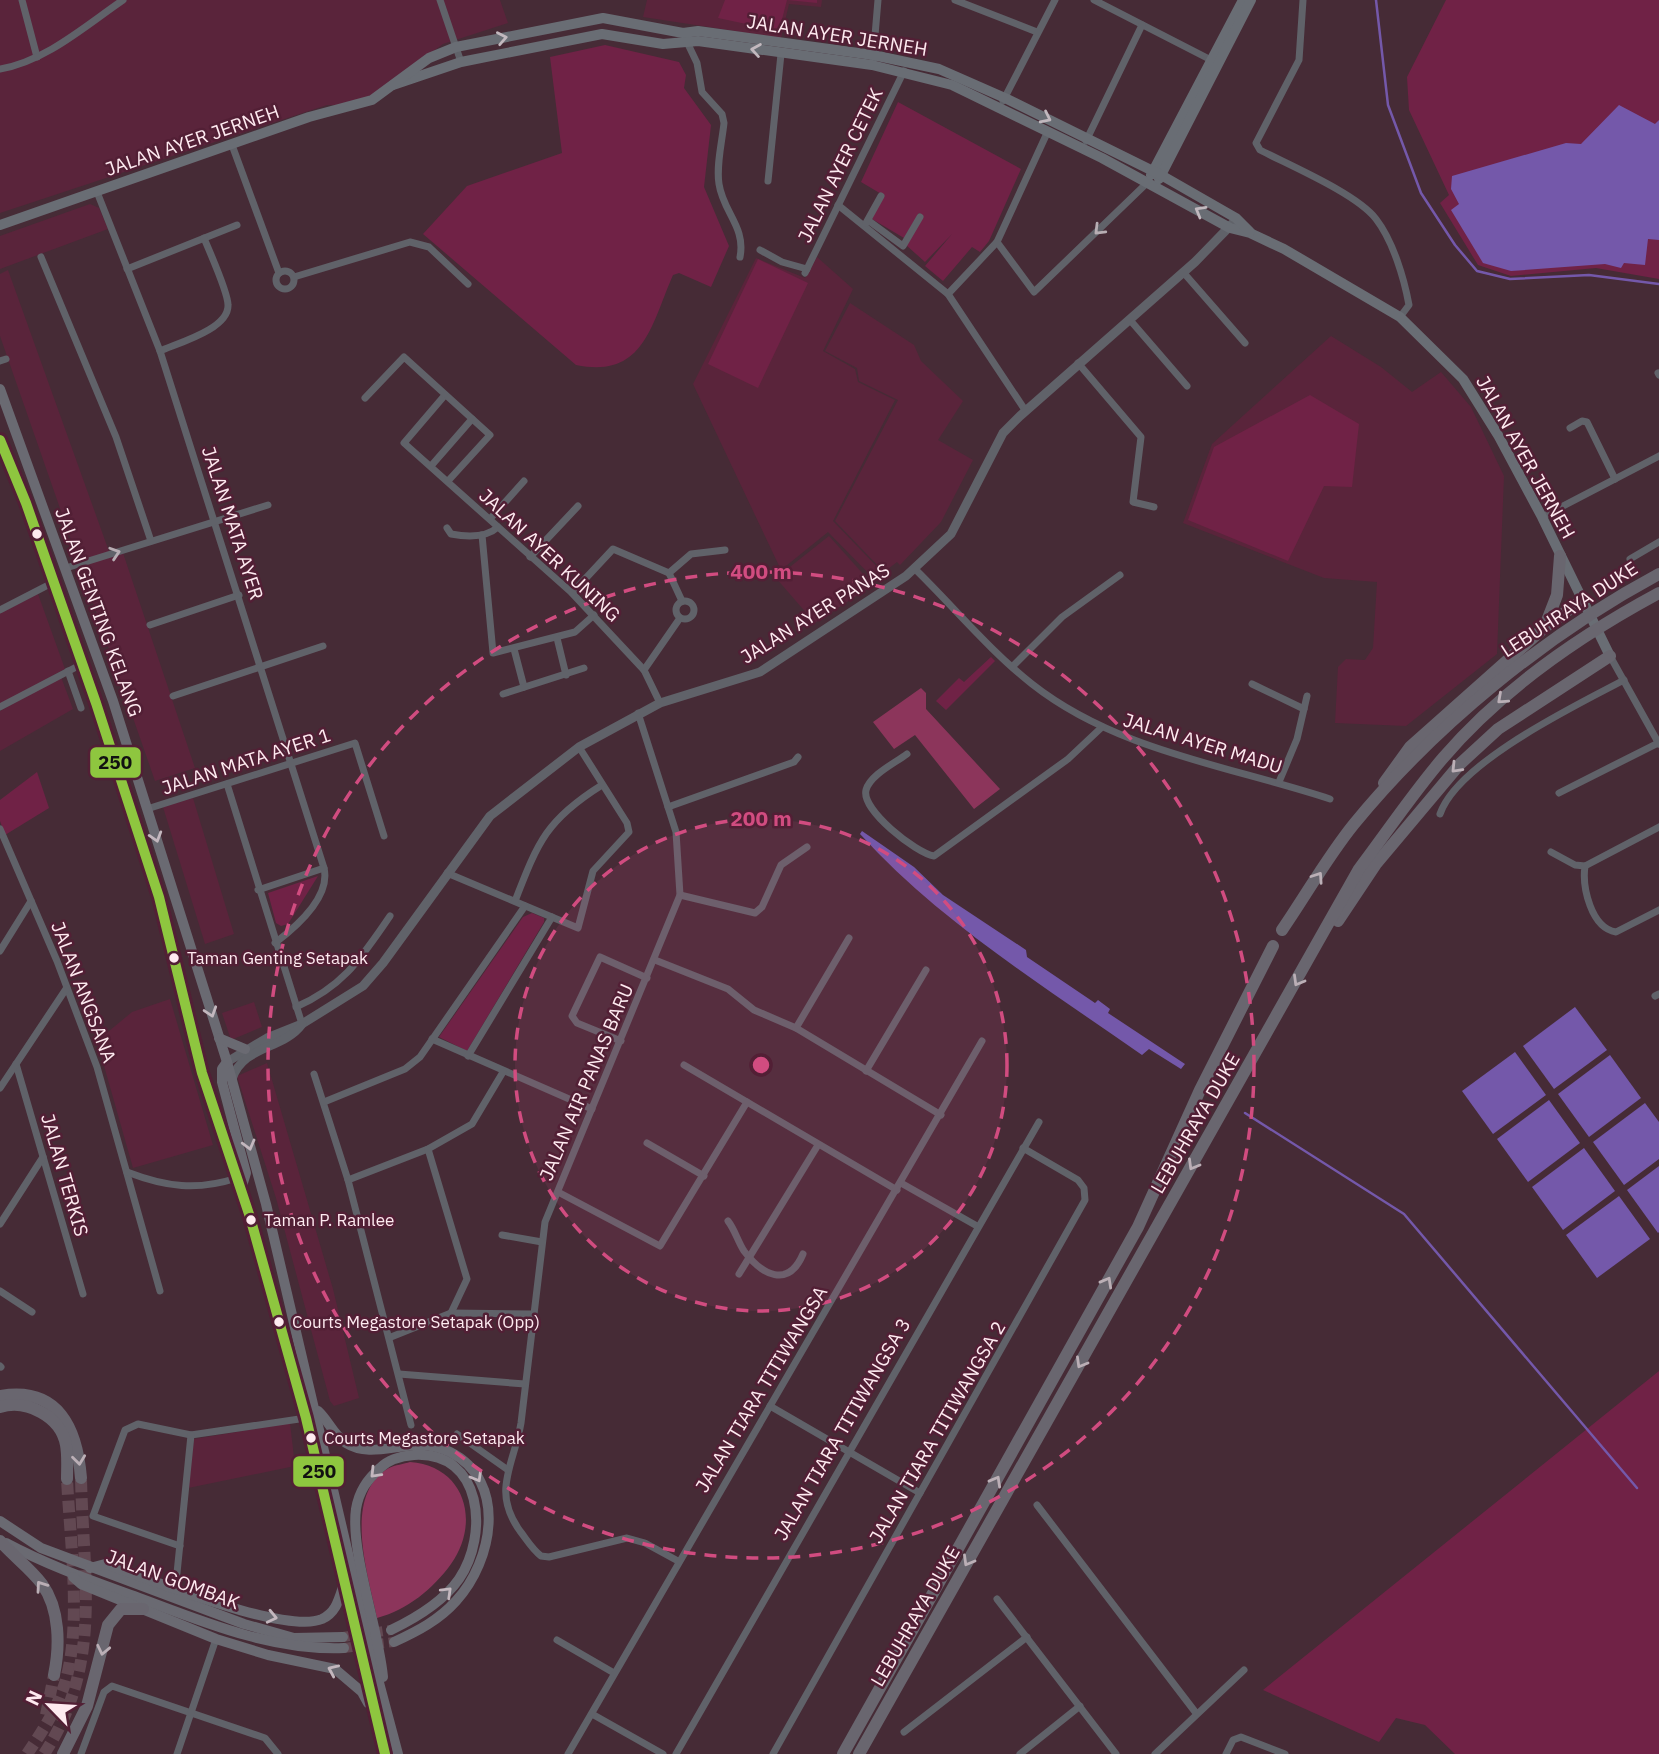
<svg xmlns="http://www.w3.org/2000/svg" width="1659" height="1754" font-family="'IBM Plex Sans',sans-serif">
  <rect width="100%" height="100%" fill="#462b36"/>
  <g fill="#5a243b">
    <path d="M0,0H500L508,23L443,44L378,92L351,105H327L0,213Z"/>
    <path d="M647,0H822L821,7L789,4L781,38L643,17Z"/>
    <path d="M90,204L99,208L108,229L0,269V236Z"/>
    <path d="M817,257L853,289L823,351L855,369L858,382L895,400L833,521L884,574L876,581L828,532L781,570L693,384L756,258L805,278Z"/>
    <path d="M8,270L111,557L123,553L195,768L155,781L0,336V274Z"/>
    <path d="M850,303L914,345L921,361L963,401L938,440L973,460L941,522L900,565L897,562L884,572L835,521L898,400L859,381L857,368L825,351Z"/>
    <path d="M1331,336L1381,367L1412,392L1441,372L1471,407L1504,476L1497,654L1406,726L1335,723L1338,667L1346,659L1365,660L1373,648L1377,582L1324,578L1183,523L1212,444Z"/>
    <path d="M829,536L873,585L815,623L776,578Z"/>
    <path d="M38,594L65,669L0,704V613Z"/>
    <path d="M61,677L73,709L0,751V711Z"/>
    <path d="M193,798L234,934L205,944L163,807Z"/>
    <path d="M170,999L213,1145L133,1168L97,1041L132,1012Z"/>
    <path d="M254,1002L262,1027L231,1040L222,1013Z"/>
    <path d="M267,1063L333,1289L359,1398L334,1406L330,1401L276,1198L237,1076Z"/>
    <path d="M290,1423L295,1466L188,1488L194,1439Z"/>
  </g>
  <g fill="#702246">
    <path d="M725,0H817V3L787,0L779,31L718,18Z"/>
    <path d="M1446,0H1659V279L1596,268L1511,276L1478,265L1440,203L1449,195L1409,110L1407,77Z"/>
    <path d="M605,45L679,62L686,75L684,88L711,125L704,187L729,246L711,287L679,273L673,275C651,325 644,379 576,365L423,234L467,186L562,153L550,57Z"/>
    <path d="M898,102L1021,169L989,241L980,252L972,247L943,281L925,266L952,234L925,262L906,245L922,215L919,213L904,238L872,219L883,195L861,182Z"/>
    <path d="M758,259L808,283L758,388L708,364Z"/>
    <path d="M1310,395L1359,424L1352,487L1324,486L1288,561L1188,520L1214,447Z"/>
    <path d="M991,657L995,661L946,710L936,701L959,678L964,682Z"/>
    <path d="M37,772L49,808L5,835L0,821V800Z"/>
    <path d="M318,876L288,924L281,926L276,923L268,893Z"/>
    <path d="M532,913L544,918V922L467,1051L439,1037L523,917Z"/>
    <path d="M1659,1371V1754H1455L1425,1725L1396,1718L1379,1742L1263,1690Z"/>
  </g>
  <g fill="#8c355b">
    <path d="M921,688L926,693V709L1000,789L974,809L915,735L894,749L873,722Z"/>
    <path d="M410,1462C465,1466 481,1522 451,1564C433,1589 407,1610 377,1618C369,1577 341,1495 389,1468C395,1465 404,1464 410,1462Z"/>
  </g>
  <g fill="#7458aa">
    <path d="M1619,105L1655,124L1659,120V240L1648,239L1645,265L1624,263L1621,268L1605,264L1511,271L1483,263L1451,210L1459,204L1451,189L1452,176L1566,143L1581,144Z"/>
    <path d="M862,831L914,867L943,895L1026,950L1027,957L1095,1003L1098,1000L1110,1009L1108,1013L1185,1064L1181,1069L1149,1049L1142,1055C1045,987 940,922 860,834Z"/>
    <path d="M1575,1007L1607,1050L1554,1089L1523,1046Z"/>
    <path d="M1515,1052L1546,1095L1493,1134L1462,1091Z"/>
    <path d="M1610,1055L1641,1098L1589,1137L1558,1094Z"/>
    <path d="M1549,1100L1580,1143L1528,1182L1497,1139Z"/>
    <path d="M1645,1103L1659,1122V1159L1624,1185L1593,1142Z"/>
    <path d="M1584,1148L1615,1191L1563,1230L1532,1187Z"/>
    <path d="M1659,1166V1232L1658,1233L1627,1190Z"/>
    <path d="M1619,1196L1650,1239L1597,1278L1566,1235Z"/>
  </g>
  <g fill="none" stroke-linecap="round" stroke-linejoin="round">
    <g stroke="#7458aa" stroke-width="2.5">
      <path d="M1376,0L1388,105L1421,193L1455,245L1477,271L1510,279L1589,275L1659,284"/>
      <path d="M1245,1113L1404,1214L1637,1488"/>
    </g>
    <g stroke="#624852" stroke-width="10" stroke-dasharray="10 5" stroke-linecap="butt">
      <path d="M343,1637L391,1630"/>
      <path d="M344,1648L394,1642"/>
    </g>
    <g stroke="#624852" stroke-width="12" stroke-dasharray="12 6" stroke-linecap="butt">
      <path d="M46,1715L54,1675"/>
      <path d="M27,1754C42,1732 57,1709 65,1683C82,1626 70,1540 67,1479"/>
      <path d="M44,1754C103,1664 83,1579 81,1478"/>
    </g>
    <g stroke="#606269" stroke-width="7">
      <path d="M22,0L37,57"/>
      <path d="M440,0L461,62"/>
      <path d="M955,0L1037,32"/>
      <path d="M1094,0L1215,62"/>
      <path d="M1303,0L1299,60L1256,143L1260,150C1291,166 1357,194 1376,219C1393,241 1404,278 1409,305L1400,317"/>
      <path d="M687,42L697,63L702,92L722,114L724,123C722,142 716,166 719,184C723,212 746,227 740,257"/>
      <path d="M873,59L878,0"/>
      <path d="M0,69C46,61 85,26 123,0"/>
      <path d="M1003,101L1055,0"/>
      <path d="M1086,141L1142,25"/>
      <path d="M232,145L279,273"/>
      <path d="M768,181L781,54"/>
      <path d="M97,192L160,351L324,868C331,897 296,927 275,943"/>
      <path d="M838,205L948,294L1025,410"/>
      <path d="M869,221L903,246L920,217"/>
      <path d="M866,223L881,196"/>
      <path d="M997,242L1034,292L1148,182"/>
      <path d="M760,250L782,262L807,269"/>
      <path d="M41,257L116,437L151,541"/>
      <path d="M127,269L237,225"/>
      <circle cx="285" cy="280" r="9"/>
      <path d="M1183,272L1245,343"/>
      <path d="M805,273L904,71"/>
      <path d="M294,277L410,242L429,247L468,284"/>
      <path d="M948,294L997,242L1048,131"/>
      <path d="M1130,320L1187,386"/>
      <path d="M160,351C178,343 229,329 228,305C228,292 210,253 204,238"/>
      <path d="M0,361L6,359"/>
      <path d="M1078,363L1141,437L1133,502L1154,507"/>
      <path d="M1658,373L1659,375"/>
      <path d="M445,395L404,443L572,593L644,670L660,703"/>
      <path d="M365,398L404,357L490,435L448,481"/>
      <path d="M1570,428L1582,421L1587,422L1615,479"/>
      <path d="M431,466L472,419"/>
      <path d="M1542,517L1659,456"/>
      <path d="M490,519L524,481"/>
      <path d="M447,528L451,534C467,537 486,538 498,527"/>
      <path d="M482,535L493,653L575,632L594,615"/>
      <path d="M530,557L578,506"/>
      <path d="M1630,559L1659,542"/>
      <path d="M66,568L268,505"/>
      <path d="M914,568C953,606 990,651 1032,684C1117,751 1230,766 1330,799"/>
      <path d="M572,593L613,549L669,573"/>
      <circle cx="685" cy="610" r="9"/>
      <path d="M682,601L669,573L691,554L725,550"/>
      <path d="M0,610L54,582"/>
      <path d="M150,625L239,595"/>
      <path d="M557,638L566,675"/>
      <path d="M514,649L524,687"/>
      <path d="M1610,656L1659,744"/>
      <path d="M1013,666L1062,617L1120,575"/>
      <path d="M644,670L680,618"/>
      <path d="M68,671L81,708"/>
      <path d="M1252,684L1304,709"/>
      <path d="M503,694L584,668"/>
      <path d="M173,696L323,646"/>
      <path d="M0,707L82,664"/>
      <path d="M638,713L676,832L680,895L545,1222L521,1423C514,1465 491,1491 520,1531C527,1540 532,1549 541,1556L549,1557L627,1538L645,1543L678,1561"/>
      <path d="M907,754C895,763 870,775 866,790C861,810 916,853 934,856L1068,759L1102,727"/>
      <path d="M1279,782L1297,739L1307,696"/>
      <path d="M227,784L302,1024"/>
      <path d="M1559,793L1658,743"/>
      <path d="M668,807L794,762L798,757"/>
      <path d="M147,809L355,743L384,836"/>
      <path d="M1440,814C1458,762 1575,706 1624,680"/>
      <path d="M0,829L57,961L97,1067L160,1291"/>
      <path d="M1551,852L1575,865L1585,866C1582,887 1591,928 1616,932L1659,910"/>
      <path d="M1585,866L1659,827"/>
      <path d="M447,873L578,928L593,871L629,832L627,823L579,747"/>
      <path d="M258,890L324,868"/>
      <path d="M680,895L755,913L762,907L781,865L807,847"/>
      <path d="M515,901C538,842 546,820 602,785"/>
      <path d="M0,951L31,901"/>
      <path d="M655,960L728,989L754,1010L796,1028L941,1115"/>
      <path d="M1655,996L1659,994"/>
      <path d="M296,1007C344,986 361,958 390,916"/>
      <path d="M796,1028L849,938"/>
      <path d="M432,1039L592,1109"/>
      <path d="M621,1041L577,1023L572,1016L600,957L647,978"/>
      <path d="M468,1056L552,917"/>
      <path d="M16,1064L83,1294"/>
      <path d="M684,1065L897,1190"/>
      <path d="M866,1071L926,970"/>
      <path d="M314,1074L348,1180L411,1425"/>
      <path d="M0,1088L66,989"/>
      <path d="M324,1102L405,1069L420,1057L525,906"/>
      <path d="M647,1143L704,1176"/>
      <path d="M127,1172C166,1187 197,1191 237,1178"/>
      <path d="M348,1180L428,1149L472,1124L503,1072"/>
      <path d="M901,1183L977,1226"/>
      <path d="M558,1192L660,1246L747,1102"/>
      <path d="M728,1221C735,1230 738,1242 744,1251C762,1275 788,1289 803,1254"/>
      <path d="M0,1224L43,1157"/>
      <path d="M502,1235L542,1242"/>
      <path d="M739,1274L818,1145"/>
      <path d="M0,1291L32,1312"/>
      <path d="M451,1313L532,1314"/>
      <path d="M391,1337L451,1313L467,1279L428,1149"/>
      <path d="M0,1366L1,1367"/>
      <path d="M399,1374L525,1384"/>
      <path d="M770,1406L920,1493"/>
      <path d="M457,1434L508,1470"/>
      <path d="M1037,1505L1196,1713"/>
      <path d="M180,1546L93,1516L125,1430L138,1424L191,1435L306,1418"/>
      <path d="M172,1586L177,1573L191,1435"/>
      <path d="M997,1599L1116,1754"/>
      <path d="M557,1640L614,1673"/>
      <path d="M592,1714L663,1754"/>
      <path d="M904,1732L1027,1637"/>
      <path d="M81,1754L104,1692L112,1686L265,1738L278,1754"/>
      <path d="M177,1754L216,1639"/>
      <path d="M568,1754L982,1041"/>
      <path d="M676,1754L1039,1122"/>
      <path d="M773,1754L1085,1200L1084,1188L1078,1180L1023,1148"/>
      <path d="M1020,1754L1080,1706"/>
      <path d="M1155,1754L1244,1670"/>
      <path d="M1226,1754L1233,1740L1241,1737L1285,1754"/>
    </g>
    <g stroke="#606269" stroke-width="9">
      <path d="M227,1062L267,1038L302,1024L363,986L383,963L490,816L579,747L660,703L760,672L906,576L951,534L1003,433L1020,416L1195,262L1233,223"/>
      <path d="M232,1079C243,1045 283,1050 302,1024"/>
    </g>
    <g stroke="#696d74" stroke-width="10">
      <path d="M393,85L461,62L602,34L663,44L698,41L872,65L952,85L1102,158L1230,228L1250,233L1284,249L1400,317L1463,379L1498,435L1542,517L1610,656"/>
      <path d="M1151,175L1243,0"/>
      <path d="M1159,179L1251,0"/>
      <path d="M0,225L309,117L372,100L429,58L456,47L603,18L683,33L698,31L873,55L939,69L1005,98L1161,175L1236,218L1250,232"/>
    </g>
    <g stroke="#6a6a72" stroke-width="10">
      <path d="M0,389L113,701L227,1062L266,1204L373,1660L398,1754"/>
      <path d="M0,440L26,503L96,703L159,897L202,1073L250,1217L306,1418L385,1754"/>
      <path d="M219,1038L245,1049"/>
      <path d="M227,1062L222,1069V1082L246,1173L241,1189"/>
      <path d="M318,1411C329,1421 333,1435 346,1443C376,1462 412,1433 450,1452C508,1481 493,1561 456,1601C439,1620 418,1631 394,1642"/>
      <path d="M0,1521L41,1548L244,1624L294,1638L343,1637"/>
      <path d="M6,1543C47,1565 90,1580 134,1596C201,1621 271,1651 344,1648"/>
      <path d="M90,1568L105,1564C148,1578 285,1635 322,1619C337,1612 339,1598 344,1584"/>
      <path d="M73,1577L81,1584L216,1639L268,1655L335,1669L362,1692L368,1703"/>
      <path d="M383,1677C379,1630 350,1552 356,1509C359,1491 367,1480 380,1468C389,1459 401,1456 414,1455C483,1451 489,1535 459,1579C443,1602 416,1618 391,1630"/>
    </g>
    <g stroke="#69666f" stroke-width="12">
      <path d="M1545,626L1557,595L1560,556"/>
      <path d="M1384,783L1410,747L1545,627L1581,601"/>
      <path d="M1338,921L1376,864L1460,764L1498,729L1610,656"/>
      <path d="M1282,930C1306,895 1328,856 1354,824C1435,725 1547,634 1659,574"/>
      <path d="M0,1396C59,1386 77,1429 81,1478"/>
      <path d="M0,1407C26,1399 61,1416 66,1445C68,1456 67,1468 67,1479"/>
      <path d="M0,1541C13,1556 30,1568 42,1584C60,1609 60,1646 54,1675"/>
      <path d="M63,1754L87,1706L108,1625L121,1609H143"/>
      <path d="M843,1754L1138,1227L1200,1090L1273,946"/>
      <path d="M859,1754L1359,869C1387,832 1413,793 1443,758C1502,689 1579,636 1659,593"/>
    </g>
    <defs>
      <path id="bus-1" d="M0,440L26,503L96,703L159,897L202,1073L250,1217L306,1418L385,1754"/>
    </defs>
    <use href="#bus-1" stroke="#521f35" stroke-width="16"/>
    <use href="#bus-1" stroke="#8ec63f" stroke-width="10"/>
  </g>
  <defs><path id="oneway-chevron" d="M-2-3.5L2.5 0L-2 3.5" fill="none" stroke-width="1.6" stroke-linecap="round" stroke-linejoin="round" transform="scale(1.75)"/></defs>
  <g stroke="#c2b8be">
    <use href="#oneway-chevron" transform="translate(502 38) rotate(-11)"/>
    <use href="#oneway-chevron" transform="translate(756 50) rotate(-171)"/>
    <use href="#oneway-chevron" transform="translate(1046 118) rotate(26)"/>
    <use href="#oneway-chevron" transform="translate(1200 211) rotate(-150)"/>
  </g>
  <g stroke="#b7adb3">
    <use href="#oneway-chevron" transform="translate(1099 230) rotate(135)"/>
    <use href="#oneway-chevron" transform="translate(115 553) rotate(-18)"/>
  </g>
  <g stroke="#bbafb6">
    <use href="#oneway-chevron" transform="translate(1502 699) rotate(138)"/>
    <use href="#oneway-chevron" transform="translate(1456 768) rotate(134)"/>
    <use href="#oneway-chevron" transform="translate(1318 877) rotate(-56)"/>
    <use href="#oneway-chevron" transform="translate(1298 981) rotate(120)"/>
    <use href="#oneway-chevron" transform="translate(1193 1165) rotate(120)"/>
    <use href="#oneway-chevron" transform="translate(1107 1282) rotate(-61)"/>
    <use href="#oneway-chevron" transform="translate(1081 1363) rotate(120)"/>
    <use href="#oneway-chevron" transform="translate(79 1460) rotate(83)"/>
    <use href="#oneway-chevron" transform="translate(996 1481) rotate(-61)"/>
    <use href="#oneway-chevron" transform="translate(968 1561) rotate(120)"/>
    <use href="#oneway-chevron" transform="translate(41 1586) rotate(-125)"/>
    <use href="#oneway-chevron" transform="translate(103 1650) rotate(102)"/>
  </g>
  <g stroke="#c3b7be">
    <use href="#oneway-chevron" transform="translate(156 837) rotate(73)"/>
    <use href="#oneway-chevron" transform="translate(211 1012) rotate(72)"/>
    <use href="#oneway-chevron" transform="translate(249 1145) rotate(75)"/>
    <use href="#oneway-chevron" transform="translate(375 1473) rotate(134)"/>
    <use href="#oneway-chevron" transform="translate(477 1477) rotate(60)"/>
    <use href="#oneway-chevron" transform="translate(447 1592) rotate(-44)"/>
    <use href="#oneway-chevron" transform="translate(272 1617) rotate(13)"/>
    <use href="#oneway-chevron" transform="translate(333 1670) rotate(-156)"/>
  </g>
  <circle cx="761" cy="1065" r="246" fill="#d14c80" fill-opacity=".12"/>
  <g fill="none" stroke="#d14c80" stroke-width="3.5" stroke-dasharray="12 9">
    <circle cx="761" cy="1065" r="246"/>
    <circle cx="761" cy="1065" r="493"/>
  </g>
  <g fill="#feeaf0" stroke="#521f35" stroke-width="2.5">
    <circle cx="37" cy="534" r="6"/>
    <circle cx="174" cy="958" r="6"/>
    <circle cx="251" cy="1220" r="6"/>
    <circle cx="279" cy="1322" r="6"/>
    <circle cx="311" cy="1438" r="6"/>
  </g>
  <g text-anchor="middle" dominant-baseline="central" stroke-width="5" stroke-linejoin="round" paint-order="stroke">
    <g font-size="17" fill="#feeaf0" stroke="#521f35" text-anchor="start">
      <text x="187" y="958">Taman Genting Setapak</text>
      <text x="264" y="1220">Taman P. Ramlee</text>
      <text x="292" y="1322">Courts Megastore Setapak (Opp)</text>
      <text x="324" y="1438">Courts Megastore Setapak</text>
    </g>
    <g font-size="19" fill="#feeaf0" stroke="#521f35">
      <text transform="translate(837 35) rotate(9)">JALAN AYER JERNEH</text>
      <text transform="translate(192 140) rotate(-19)">JALAN AYER JERNEH</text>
      <text transform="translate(840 165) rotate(-64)">JALAN AYER CETEK</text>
      <text transform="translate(1526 457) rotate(61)">JALAN AYER JERNEH</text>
      <text transform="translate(233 523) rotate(72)">JALAN MATA AYER</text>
      <text transform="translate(550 555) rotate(43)">JALAN AYER KUNING</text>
      <text transform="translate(1569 609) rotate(-33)">LEBUHRAYA DUKE</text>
      <text transform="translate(99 612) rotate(70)">JALAN GENTING KELANG</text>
      <text transform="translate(815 613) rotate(-32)">JALAN AYER PANAS</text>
      <text transform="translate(1203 743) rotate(17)">JALAN AYER MADU</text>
      <text transform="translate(246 761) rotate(-18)">JALAN MATA AYER 1</text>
      <text transform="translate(84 992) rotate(69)">JALAN ANGSANA</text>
      <text transform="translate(586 1082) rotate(-67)">JALAN AIR PANAS BARU</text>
      <text transform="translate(1195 1123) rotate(-60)">LEBUHRAYA DUKE</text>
      <text transform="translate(65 1175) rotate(74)">JALAN TERKIS</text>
      <text transform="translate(761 1389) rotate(-59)">JALAN TIARA TITIWANGSA</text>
      <text transform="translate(842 1429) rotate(-60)">JALAN TIARA TITIWANGSA 3</text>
      <text transform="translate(937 1432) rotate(-60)">JALAN TIARA TITIWANGSA 2</text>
      <text transform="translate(173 1579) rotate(20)">JALAN GOMBAK</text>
      <text transform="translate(915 1616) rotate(-60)">LEBUHRAYA DUKE</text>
    </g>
  </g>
  <circle cx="761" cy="1065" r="10" fill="#d14c80" stroke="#521f35" stroke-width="3.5"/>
  <g font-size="21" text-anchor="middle" font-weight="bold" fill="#d14c80" stroke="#521f35" stroke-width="5" stroke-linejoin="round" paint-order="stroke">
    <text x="761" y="579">400 m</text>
    <text x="761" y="826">200 m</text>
  </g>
  <g stroke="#521f35" stroke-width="2.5">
    <rect x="89" y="746" width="53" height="33" rx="7" fill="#8ec63f"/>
    <rect x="292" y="1455" width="53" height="33" rx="7" fill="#8ec63f"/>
  </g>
  <g font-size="19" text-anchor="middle" font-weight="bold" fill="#111">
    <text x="115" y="769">250</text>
    <text x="319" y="1478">250</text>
  </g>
  <g transform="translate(49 1705) rotate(295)" stroke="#521f35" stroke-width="5" paint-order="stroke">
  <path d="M0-5L12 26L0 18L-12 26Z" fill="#feeaf0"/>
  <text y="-10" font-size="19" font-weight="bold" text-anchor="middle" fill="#feeaf0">N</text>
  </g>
</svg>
